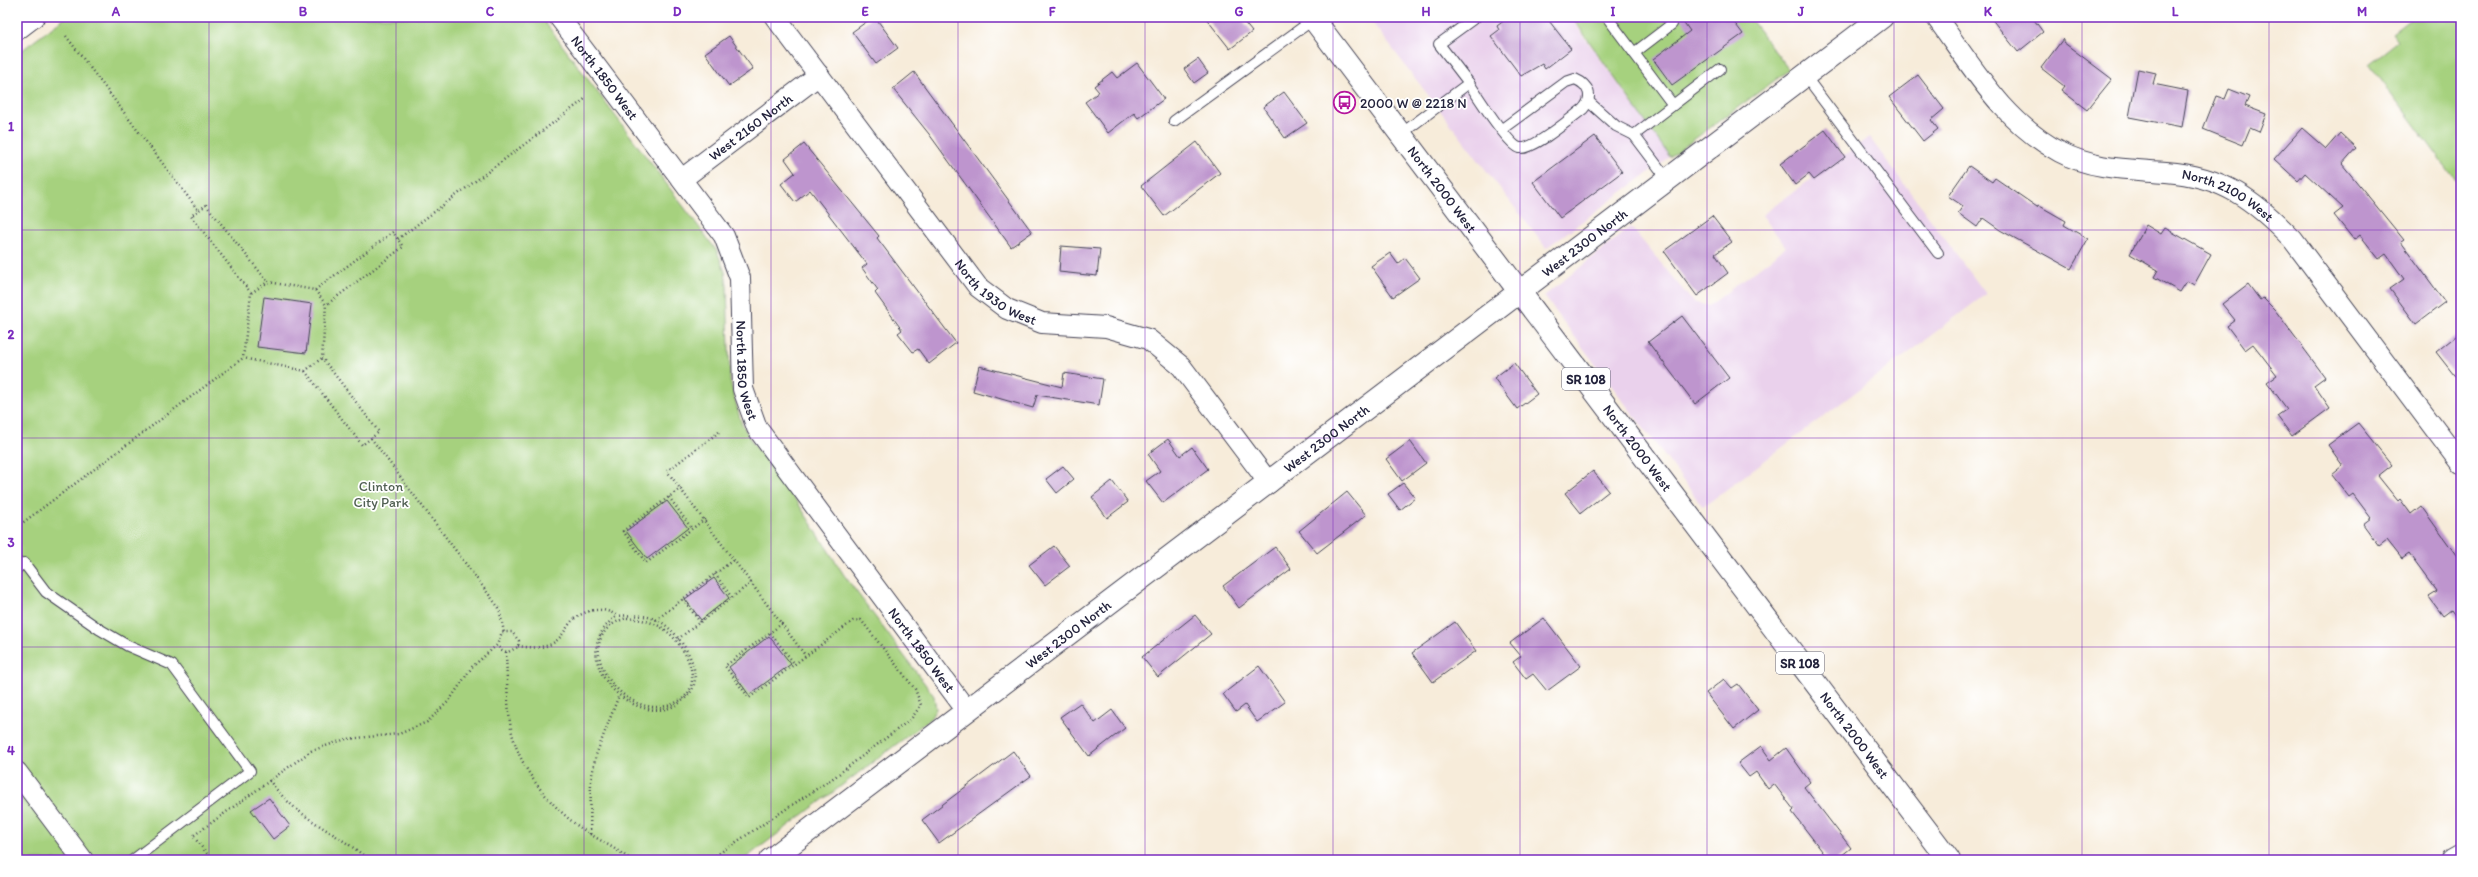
<svg xmlns="http://www.w3.org/2000/svg" width="2478" height="877" font-family="Itim,sans-serif">
  <rect width="100%" height="100%" fill="#fff"/>
  <filter id="ink" filterUnits="userSpaceOnUse"><feTurbulence type="fractalNoise" baseFrequency=".025" numOctaves="2"/><feDisplacementMap in="SourceGraphic" scale="8" xChannelSelector="R" yChannelSelector="G"/><feConvolveMatrix kernelMatrix="1 2 1 2 8 2 1 2 1" color-interpolation-filters="sRGB"/></filter>
  <filter id="wash" filterUnits="userSpaceOnUse"><feTurbulence type="fractalNoise" baseFrequency=".012" numOctaves="4" result="noise"/><feDisplacementMap in="SourceGraphic" scale="16" xChannelSelector="R" yChannelSelector="G"/><feGaussianBlur stdDeviation="0.9" result="paint"/><feColorMatrix in="noise" values="0 0 0 0 0 0 0 0 0 0 0 0 0 0 0 0 0 1.4 0 .05"/><feComposite in="paint" operator="in"/></filter>
  <g filter="url(#wash)">
    <rect width="100%" height="100%" fill="#f7ecda"/>
    <g fill="#ead1ec">
      <path d="M1368,17H1570L1670,157L1546,248Z"/>
      <path d="M1869,137L1986,294L1703,507L1544,296L1631,227L1693,302L1709,306L1786,247L1762,215Z"/>
    </g>
    <g fill="#a6d17e" stroke="#647a5c">
      <path d="M66,17H541L717,251L725,272L727,286L730,381L741,422L752,442L798,503L844,575L934,696L936,709L930,719L743,860H17V54Z"/>
      <path d="M1572,17H1749L1789,70L1670,157Z"/>
      <path d="M2413,17H2461V187L2369,64L2398,41L2392,33Z"/>
    </g>
    <g id="blocks">
      <g fill="#be95ce">
        <path d="M873,17H875L898,48L876,64L852,32Z"/>
        <path d="M1205,17H1240L1252,32L1230,49Z"/>
        <path d="M1509,17H1546L1571,49L1545,69L1542,64L1521,76L1491,36L1499,30L1497,26Z"/>
        <path d="M1680,17H1730L1743,34L1672,85L1653,59L1690,31Z"/>
        <path d="M1990,17H2032L2043,32L2018,52Z"/>
        <path d="M729,36L753,69L729,86L705,53Z"/>
        <path d="M2063,39V42L2112,79L2087,110L2061,90L2064,86L2041,68Z"/>
        <path d="M1198,59L1208,73L1194,83L1184,69Z"/>
        <path d="M1137,63L1164,99L1138,118L1134,113L1108,133L1085,102L1099,92L1094,86L1112,72L1117,78Z"/>
        <path d="M2138,69L2156,73L2153,84L2188,91L2182,127L2129,117Z"/>
        <path d="M914,72L1032,232L1011,247L929,134L893,89Z"/>
        <path d="M1918,75L1944,109L1931,120L1938,129L1923,141L1889,97Z"/>
        <path d="M2229,89L2249,97L2245,106L2266,114L2259,132L2250,128L2243,145L2203,129L2216,96L2225,99Z"/>
        <path d="M1284,92L1307,123L1285,138L1263,107Z"/>
        <path d="M2302,128L2326,149L2340,133L2356,148L2342,164L2404,240L2401,242L2445,302L2416,324L2390,289L2404,279L2386,254L2379,259L2360,235L2354,240L2334,215L2343,208L2305,173L2298,181L2274,159Z"/>
        <path d="M1825,130L1845,157L1814,180L1809,174L1795,185L1780,164Z"/>
        <path d="M1595,136L1622,172L1560,218L1533,182Z"/>
        <path d="M1197,142L1220,173L1164,216L1141,186Z"/>
        <path d="M804,144L879,236L877,238L956,343L929,364L918,349L913,352L898,333L902,330L875,293L878,290L862,268L867,264L810,190L795,202L781,184L795,173L785,159Z"/>
        <path d="M1969,166L1992,182L1995,178L2037,207L2038,205L2066,221L2064,225L2088,239L2071,269L2000,230L1983,218L1977,227L1958,213L1963,206L1948,196Z"/>
        <path d="M1712,216L1732,242L1715,254L1728,273L1697,296L1664,251Z"/>
        <path d="M2146,225L2161,234L2165,228L2211,254L2194,285L2187,281L2180,292L2154,277L2158,270L2130,254Z"/>
        <path d="M1061,246L1100,249L1097,276L1059,272Z"/>
        <path d="M1390,253L1398,264L1405,258L1420,278L1393,297L1371,266Z"/>
        <path d="M2248,284L2260,300L2263,298L2275,310L2325,377L2314,385L2330,408L2292,436L2277,416L2287,409L2267,382L2277,375L2253,344L2245,350L2227,326L2235,320L2222,304Z"/>
        <path d="M264,297L312,304L306,353L257,347Z"/>
        <path d="M1682,316L1729,378L1695,404L1648,342Z"/>
        <path d="M2461,332V384L2436,352Z"/>
        <path d="M1514,363L1537,394L1517,409L1494,378Z"/>
        <path d="M979,366L1062,387L1064,373L1103,379L1099,405L1037,395L1033,408L973,391Z"/>
        <path d="M2358,423L2392,465L2378,476L2398,501L2400,499L2411,514L2421,506L2461,562V624L2451,610L2443,616L2429,597L2437,592L2409,554L2402,559L2387,540L2379,546L2363,524L2371,518L2353,494L2349,497L2332,475L2343,466L2328,445Z"/>
        <path d="M1168,439L1180,456L1192,447L1208,469L1163,503L1146,481L1160,471L1148,454Z"/>
        <path d="M1410,441L1426,463L1402,481L1386,459Z"/>
        <path d="M1063,466L1074,479L1057,493L1046,479Z"/>
        <path d="M1593,471L1609,491L1581,513L1565,493Z"/>
        <path d="M1112,481L1128,502L1107,518L1092,497Z"/>
        <path d="M1403,483L1415,498L1400,510L1388,494Z"/>
        <path d="M1347,492L1366,515L1317,553L1299,531Z"/>
        <path d="M667,501L688,528L647,559L626,531Z"/>
        <path d="M1054,546L1070,566L1045,585L1029,565Z"/>
        <path d="M1275,547L1291,569L1239,608L1223,586Z"/>
        <path d="M714,578L729,598L701,620L685,599Z"/>
        <path d="M1195,615L1211,634L1158,677L1142,657Z"/>
        <path d="M1544,618L1581,666L1547,691L1533,674L1526,679L1513,662L1521,656L1510,643Z"/>
        <path d="M1455,622L1476,651L1433,682L1412,653Z"/>
        <path d="M769,636L791,664L749,695L729,667Z"/>
        <path d="M1259,666L1285,702L1257,722L1245,705L1236,712L1223,694Z"/>
        <path d="M1724,679L1732,688L1738,684L1758,710L1734,729L1706,693Z"/>
        <path d="M1080,703L1095,723L1112,710L1125,728L1089,756L1060,717Z"/>
        <path d="M1761,746L1771,760L1786,748L1810,782L1804,787L1851,848L1836,860H1829L1792,812L1794,810L1774,784L1768,789L1756,772L1749,777L1738,763Z"/>
        <path d="M1013,751L1031,776L939,843L922,820Z"/>
        <path d="M269,798L290,826L273,839L251,810Z"/>
      </g>
    </g>
  </g>
  <g filter="url(#ink)">
    <use href="#blocks" fill-opacity="0" stroke="#424053" stroke-width="1"/>
    <g fill="none" stroke-linecap="round" stroke-linejoin="round">
      <defs>
        <g id="lane">
          <path d="M1607,17L1673,105"/>
          <path d="M1634,53L1672,24L1667,17"/>
          <path d="M1805,76L1938,253"/>
          <path d="M1469,83C1477,95 1509,146 1520,148C1534,150 1571,118 1583,109C1594,97 1589,85 1575,79L1566,82L1502,129"/>
          <path d="M1589,102L1616,126L1634,135"/>
          <path d="M1174,121L1314,19"/>
          <path d="M1401,134L1469,83L1439,44L1476,17"/>
          <path d="M1668,180L1634,135L1720,69"/>
          <path d="M17,568L24,563L46,592L99,629L128,646L172,665L250,771L133,860"/>
        </g>
        <g id="street">
          <path id="s1" d="M559,17L724,236L740,278L743,389L757,428L967,711"/>
          <path id="s2" d="M775,17L978,287L1007,309L1042,323L1106,327L1148,339L1181,366L1269,483"/>
          <path id="s3" d="M1936,17C1972,66 2004,123 2060,152C2094,170 2129,169 2166,172C2223,176 2255,200 2293,240L2461,464"/>
          <path d="M17,30L34,17"/>
          <path id="s4" d="M682,179L819,75"/>
          <path d="M17,772L83,860"/>
          <path d="M2452,860L2461,855"/>
        </g>
        <g id="secondary">
          <path id="s5" d="M770,860L1882,17"/>
        </g>
        <g id="primary">
          <path id="s6" d="M1312,17L1949,860"/>
        </g>
      </defs>
      <use href="#lane" stroke="#424053" stroke-width="12"/>
      <use href="#street" stroke="#424053" stroke-width="22"/>
      <use href="#secondary" stroke="#424053" stroke-width="24"/>
      <use href="#primary" stroke="#424053" stroke-width="24"/>
      <g stroke="#424053" stroke-width="2.5" stroke-dasharray="1 3" stroke-linecap="butt">
        <path d="M66,36L198,210"/>
        <path d="M398,239L585,99"/>
        <path d="M315,290L393,232L403,247L326,305"/>
        <path d="M251,293L191,216L206,205L268,282"/>
        <path d="M305,371L362,445L379,432L322,358"/>
        <path d="M719,432L667,471L805,655"/>
        <path d="M371,438L499,608L504,632"/>
        <path d="M681,488L623,531L646,563L705,519"/>
        <path d="M669,497L692,529"/>
        <path d="M17,527L243,358L251,293L268,282L315,290L326,305L322,358L305,371L243,358"/>
        <path d="M715,574L732,598"/>
        <path d="M683,599L700,622"/>
        <path d="M627,618C639,619 649,621 659,626C681,637 709,684 679,701C626,732 560,636 627,618Z"/>
        <path d="M656,620L733,560"/>
        <path d="M770,633L794,663"/>
        <path d="M678,639L752,582"/>
        <path d="M518,646C530,648 546,649 556,641C564,635 567,625 574,619C587,609 604,606 617,616C555,660 648,745 689,694C707,673 680,634 661,622C647,614 632,615 617,616"/>
        <path d="M506,652C507,675 507,699 510,722C515,762 544,799 574,823C592,837 613,846 631,860"/>
        <path d="M269,780C299,821 333,829 369,860"/>
        <path d="M590,834L591,780L596,755L619,695"/>
        <path d="M212,860L193,836L311,751L346,739L399,734L427,722L449,701L472,667L497,645L502,632H512L519,641L518,647L508,652L502,651L497,645"/>
        <path d="M709,860L836,776L911,719L921,705L915,689L861,620L853,621L749,698L725,666L783,623"/>
      </g>
      <use href="#lane" stroke="#fff" stroke-width="10"/>
      <use href="#street" stroke="#fff" stroke-width="20"/>
      <use href="#secondary" stroke="#fff" stroke-width="22"/>
      <use href="#primary" stroke="#fff" stroke-width="22"/>
    </g>
  </g>
  <path fill="none" stroke="#7b2cbf" stroke-width="1" stroke-opacity="0.55" d="M209,17V860M396,17V860M584,17V860M771,17V860M958,17V860M1145,17V860M1333,17V860M1520,17V860M1707,17V860M1894,17V860M2082,17V860M2269,17V860M17,230H2461M17,438H2461M17,647H2461"/>
  <defs>
    <symbol id="bus-ring" viewBox="-11 -11 22 22"><circle r="9.5" fill="#fff" stroke="#b5179e" stroke-width="1.5"/><path d="M-5-6H5V4H4V6H2V4H-2V6H-4V4H-5ZM-3.5-4V0h7V-4ZM-3.5 1.2v1.5H-2V1.2ZM2 1.2v1.5H3.5V1.2Z" fill="#b5179e"/></symbol>
  </defs>
  <g fill-rule="evenodd">
    <use href="#bus-ring" x="1332" y="90" width="25" height="25"/>
  </g>
  <g text-anchor="middle" dominant-baseline="central" stroke-width="3.5" stroke-linejoin="round" paint-order="stroke">
    <g fill="#fff" stroke="#646476" stroke-width="1">
      <rect x="1562" y="368" width="48" height="22" rx="3"/>
      <rect x="1776" y="652" width="48" height="22" rx="3"/>
    </g>
    <g font-size="13" font-weight="bold" fill="#22223b">
      <text x="1586" y="379">SR 108</text>
      <text x="1800" y="663">SR 108</text>
    </g>
    <g font-size="14" fill="#22223b" stroke="#fff">
      <text stroke="none"><textPath href="#s1" startOffset="76">North 1850 West</textPath></text>
      <text stroke="none"><textPath href="#s4" startOffset="86">West 2160 North</textPath></text>
      <text stroke="none"><textPath href="#s6" startOffset="216">North 2000 West</textPath></text>
      <text stroke="none"><textPath href="#s3" startOffset="361">North 2100 West</textPath></text>
      <text stroke="none"><textPath href="#s5" startOffset="1022">West 2300 North</textPath></text>
      <text stroke="none"><textPath href="#s2" startOffset="355">North 1930 West</textPath></text>
      <text stroke="none"><textPath href="#s1" startOffset="412">North 1850 West</textPath></text>
      <text stroke="none"><textPath href="#s5" startOffset="698">West 2300 North</textPath></text>
      <text stroke="none"><textPath href="#s6" startOffset="540">North 2000 West</textPath></text>
      <text stroke="none"><textPath href="#s5" startOffset="374">West 2300 North</textPath></text>
      <text stroke="none"><textPath href="#s1" startOffset="748">North 1850 West</textPath></text>
      <text stroke="none"><textPath href="#s6" startOffset="900">North 2000 West</textPath></text>
    </g>
    <g font-size="14" fill="#22223b" stroke="#fff" text-anchor="start">
      <text x="1360" y="103">2000 W @ 2218 N</text>
    </g>
    <g font-size="14" fill="#505f52" stroke="#fff">
      <text x="381" y="486">Clinton<tspan x="381" dy="16">City Park</tspan></text>
    </g>
  </g>
  <rect width="2478" height="877" fill="none" stroke="#fff" stroke-width="44"/>
  <rect x="22" y="22" width="2434" height="833" fill="none" stroke="#7b2cbf" stroke-width="1.5"/>
  <g font-size="13" text-anchor="middle" font-weight="bold" fill="#7b2cbf">
    <text x="116" y="16">A</text>
    <text x="303" y="16">B</text>
    <text x="490" y="16">C</text>
    <text x="677" y="16">D</text>
    <text x="865" y="16">E</text>
    <text x="1052" y="16">F</text>
    <text x="1239" y="16">G</text>
    <text x="1426" y="16">H</text>
    <text x="1613" y="16">I</text>
    <text x="1801" y="16">J</text>
    <text x="1988" y="16">K</text>
    <text x="2175" y="16">L</text>
    <text x="2362" y="16">M</text>
    <text x="11" y="131">1</text>
    <text x="11" y="339">2</text>
    <text x="11" y="547">3</text>
    <text x="11" y="755">4</text>
  </g>
</svg>
